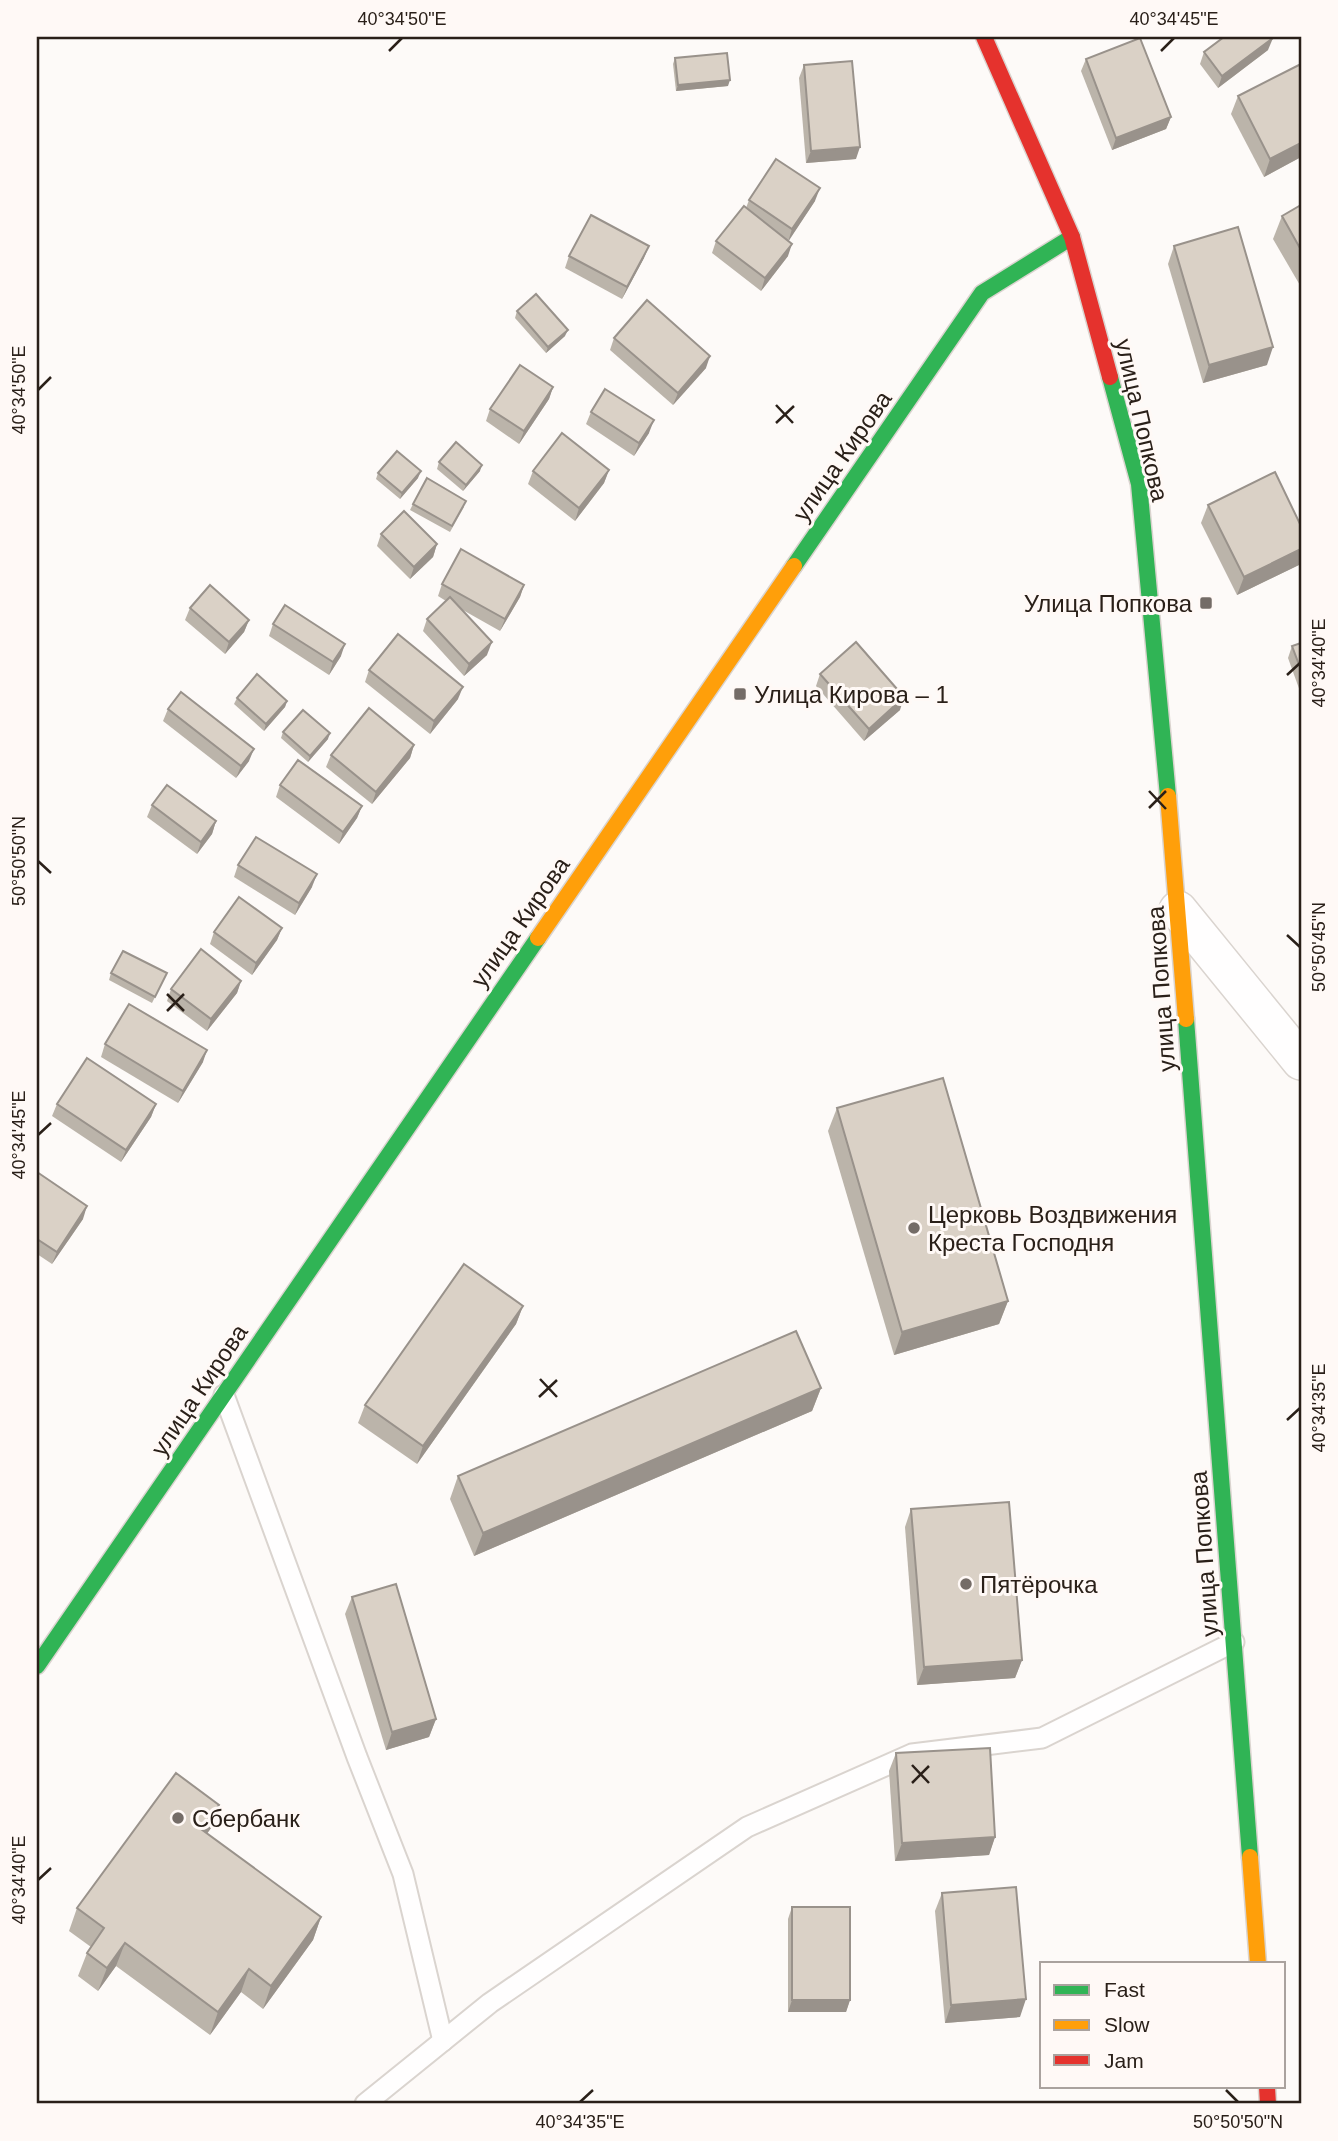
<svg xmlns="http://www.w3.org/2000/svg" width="1338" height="2141" font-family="Arial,sans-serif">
  <rect width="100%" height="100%" fill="#fdfaf8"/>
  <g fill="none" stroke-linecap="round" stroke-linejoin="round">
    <defs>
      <g id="lane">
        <path d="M224,1395L357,1757L403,1874L443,2041"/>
        <path d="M365,2104L490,2003L747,1827L912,1754L1042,1738L1234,1642"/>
      </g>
      <path id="street" d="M1178,910L1301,1061"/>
      <g id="fast">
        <path d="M1110,377L1139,484L1168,796"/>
        <path d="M794,566L982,293L1072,237"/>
        <path d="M1186,1019L1250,1857"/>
        <path d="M37,1666L538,938"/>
      </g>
      <g id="slow">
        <path d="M1168,796L1186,1019"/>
        <path d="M538,938L794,566"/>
        <path d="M1250,1857L1258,1964"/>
      </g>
      <g id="jam">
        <path d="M984,37L1072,237L1110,377"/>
        <path d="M1267,2087L1268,2104"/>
      </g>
    </defs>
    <use href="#lane" stroke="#dad4cf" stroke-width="23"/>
    <use href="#street" stroke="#dad4cf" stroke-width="40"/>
    <use href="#fast" stroke="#dad4cf" stroke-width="19"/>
    <use href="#slow" stroke="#dad4cf" stroke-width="19"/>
    <use href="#jam" stroke="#dad4cf" stroke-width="19"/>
    <use href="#lane" stroke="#fffefe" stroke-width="19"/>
    <use href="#street" stroke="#fffefe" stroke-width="37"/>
    <use href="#fast" stroke="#30b455" stroke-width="16"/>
    <use href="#slow" stroke="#ff9f0a" stroke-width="16"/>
    <use href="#jam" stroke="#e5322d" stroke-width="16"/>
  </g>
  <g fill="#bbb4aa">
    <path d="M1268,50L1218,88L1200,64L1204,52Z"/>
    <path d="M675,58L728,86L676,91L673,64Z"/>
    <path d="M1086,59L1171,117L1166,129L1112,150L1081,71Z"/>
    <path d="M1301,64V157L1264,177L1231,114L1238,96Z"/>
    <path d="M804,65L856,159L806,163L799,78Z"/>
    <path d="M749,200L815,201L788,241V256L761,291L712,253L716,241L746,208Z"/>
    <path d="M1301,205V287L1273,239L1282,216Z"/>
    <path d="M1174,246L1267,365L1203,383L1168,264Z"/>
    <path d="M569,256L644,258L622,299L565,268Z"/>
    <path d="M517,311L565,336L546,353L515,318Z"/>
    <path d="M614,338L706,368L673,405L610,350Z"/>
    <path d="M553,387L549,399L519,444L486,421L490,409Z"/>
    <path d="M591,412L649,433L634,456L586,424Z"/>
    <path d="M439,462L480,471L463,491L437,469Z"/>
    <path d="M609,470L604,483L575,521L528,484L533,471Z"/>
    <path d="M378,473L418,478L400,499L376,479Z"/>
    <path d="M413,504L464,507L450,532L410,510Z"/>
    <path d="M1208,505L1301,526V564L1237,595L1201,523Z"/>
    <path d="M381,534L437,544L433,557L410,579L377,546Z"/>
    <path d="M442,584L524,585L520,597L500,631L461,609L487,655L464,676L423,631L427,619L446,601L438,596Z"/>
    <path d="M190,608L249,620L244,632L225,654L185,620Z"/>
    <path d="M273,624L341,656L329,675L269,636Z"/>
    <path d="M1301,643V694L1288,658L1292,646Z"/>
    <path d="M369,670L458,699L430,734L365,682Z"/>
    <path d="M820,674L900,710L864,741L816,686Z"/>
    <path d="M237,698L287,701L285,707L264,731L234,704Z"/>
    <path d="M168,709L249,761L236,778L163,721Z"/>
    <path d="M283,732L328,739L308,762L281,738Z"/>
    <path d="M414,745L410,758L372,804L326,767L331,755Z"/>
    <path d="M280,785L362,806L357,818L339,844L276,797Z"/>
    <path d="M152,805L216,821L212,834L197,854L147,817Z"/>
    <path d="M238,865L312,887L295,915L234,877Z"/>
    <path d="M282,928L277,940L252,975L210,944L214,932Z"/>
    <path d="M111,973H167L152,1003L109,980Z"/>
    <path d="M241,981L237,993L207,1031L167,1001L171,989Z"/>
    <path d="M105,1044L203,1062L178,1103L101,1057Z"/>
    <path d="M57,1104H156L151,1117L121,1162L52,1116Z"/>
    <path d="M837,1108L1008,1301L999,1324L894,1355L828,1131Z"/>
    <path d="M37,1172L83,1219L52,1264L37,1254Z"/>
    <path d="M523,1306L516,1324L417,1464L358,1423L365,1405Z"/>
    <path d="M821,1388L812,1411L474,1556L450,1499L458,1476Z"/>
    <path d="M911,1509L1022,1660L1015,1678L917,1685L905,1527Z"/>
    <path d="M352,1597L436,1719L429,1737L386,1750L345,1614Z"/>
    <path d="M896,1753L995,1837L989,1855L895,1861L889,1771Z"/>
    <path d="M219,1805L211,1828L207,1834L321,1917L313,1940L263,2009L241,1992L210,2035L116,1966L98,1991L78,1976L87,1953L91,1947L69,1931L77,1908Z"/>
    <path d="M942,1893L1020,2017L945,2023L935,1911Z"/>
    <path d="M792,1907L850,2000L846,2012H788V1919Z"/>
  </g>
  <g fill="#99928b">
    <path d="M1273,38L1268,50L1218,88L1222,76Z"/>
    <path d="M730,80L728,86L676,91L678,85Z"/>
    <path d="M1171,117L1166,129L1112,150L1116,138Z"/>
    <path d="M1301,143V157L1264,177L1270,159Z"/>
    <path d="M860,147L856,159L806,163L811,151Z"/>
    <path d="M820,188L815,201L788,242L792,229Z"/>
    <path d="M792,244L788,256L761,291L765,278Z"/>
    <path d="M649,246L644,258L622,299L627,287Z"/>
    <path d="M568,330L565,336L546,353L548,347Z"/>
    <path d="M1273,347L1267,365L1203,383L1209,365Z"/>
    <path d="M710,356L706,368L673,405L678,393Z"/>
    <path d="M553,387L549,399L519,444L524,431Z"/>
    <path d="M654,420L649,433L634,456L639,443Z"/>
    <path d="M482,465L480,471L463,491L466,485Z"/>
    <path d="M609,470L604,483L575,521L579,508Z"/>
    <path d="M421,471L418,478L400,499L402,493Z"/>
    <path d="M437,544L433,557L410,579L414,567Z"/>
    <path d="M1301,549V564L1237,595L1244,577Z"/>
    <path d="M524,585L520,597L500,631L505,619Z"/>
    <path d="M249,620L244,632L225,654L229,642Z"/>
    <path d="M492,642L487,655L464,676L469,664Z"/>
    <path d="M345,644L341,656L329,675L333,662Z"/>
    <path d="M463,687L458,699L430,734L434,721Z"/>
    <path d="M904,697L900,710L864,741L869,729Z"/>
    <path d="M287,701L285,707L264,731L266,724Z"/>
    <path d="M330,733L328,739L308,762L310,756Z"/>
    <path d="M414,745L410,758L372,804L376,792Z"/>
    <path d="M254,749L249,761L236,778L241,766Z"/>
    <path d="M362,806L357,818L339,844L343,832Z"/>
    <path d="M216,821L212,834L197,854L201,842Z"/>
    <path d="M317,874L312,887L295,915L299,903Z"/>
    <path d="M282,928L277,940L252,975L256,963Z"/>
    <path d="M241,981L237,993L207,1031L211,1019Z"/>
    <path d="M207,1050L203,1062L178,1103L183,1091Z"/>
    <path d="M156,1104L151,1117L121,1162L126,1150Z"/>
    <path d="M87,1206L83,1219L52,1264L57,1252Z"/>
    <path d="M1008,1301L999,1324L894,1355L902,1332Z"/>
    <path d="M523,1306L516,1324L417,1464L423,1446Z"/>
    <path d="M821,1388L812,1411L474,1556L483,1533Z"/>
    <path d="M1022,1660L1015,1678L917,1685L924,1667Z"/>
    <path d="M436,1719L429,1737L386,1750L392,1732Z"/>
    <path d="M219,1805L211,1828L193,1852L201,1829Z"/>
    <path d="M995,1837L989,1855L895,1861L902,1843Z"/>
    <path d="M321,1917L313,1940L263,2009L271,1986Z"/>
    <path d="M125,1943L116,1966L98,1991L107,1968Z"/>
    <path d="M249,1969L241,1992L210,2035L218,2012Z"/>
    <path d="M1026,1999L1020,2017L945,2023L951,2005Z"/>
    <path d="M792,2000H850L846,2012H788Z"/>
  </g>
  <g fill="#dad1c6" stroke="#99928b" stroke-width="2">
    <path d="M1224,37H1272L1273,38L1222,76L1204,52Z"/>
    <path d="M1140,38L1171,117L1116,138L1086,59Z"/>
    <path d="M727,53L730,80L678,85L675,58Z"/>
    <path d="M852,61L860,147L811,151L804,65Z"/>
    <path d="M1301,64V143L1270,159L1238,96Z"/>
    <path d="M776,159L820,188L792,229L749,200Z"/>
    <path d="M1301,205V250L1282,216Z"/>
    <path d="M744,206L792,244L765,278L716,241Z"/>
    <path d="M591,215L649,246L627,287L569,256Z"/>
    <path d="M1238,227L1273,347L1209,365L1174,246Z"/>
    <path d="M536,294L568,330L548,347L517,311Z"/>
    <path d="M647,300L710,356L678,393L614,338Z"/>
    <path d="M520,365L553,387L524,431L490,409Z"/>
    <path d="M605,389L654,420L639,443L591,412Z"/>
    <path d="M562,433L609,470L579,508L533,471Z"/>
    <path d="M456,442L482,465L466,485L439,462Z"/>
    <path d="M397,451L421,471L402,493L378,473Z"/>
    <path d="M1275,472L1301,526V549L1244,577L1208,505Z"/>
    <path d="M427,478L466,501L452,526L413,504Z"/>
    <path d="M404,511L437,544L414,567L381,534Z"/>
    <path d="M461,549L524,585L505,619L442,584Z"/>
    <path d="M210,585L249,620L229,642L190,608Z"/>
    <path d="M450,597L492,642L469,664L427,619Z"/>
    <path d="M285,605L345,644L333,662L273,624Z"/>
    <path d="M398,634L463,687L434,721L369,670Z"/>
    <path d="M856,642L904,697L869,729L820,674Z"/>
    <path d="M1301,643V670L1292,646Z"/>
    <path d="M257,674L287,701L266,724L237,698Z"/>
    <path d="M181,692L254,749L241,766L168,709Z"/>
    <path d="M369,708L414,745L376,792L331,755Z"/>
    <path d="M303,710L330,733L310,756L283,732Z"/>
    <path d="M298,760L362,806L343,832L280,785Z"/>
    <path d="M167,785L216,821L201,842L152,805Z"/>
    <path d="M256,837L317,874L299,903L238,865Z"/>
    <path d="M239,897L282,928L256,963L214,932Z"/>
    <path d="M201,949L241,981L211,1019L171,989Z"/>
    <path d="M123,951L167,973L155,997L111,973Z"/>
    <path d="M129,1004L207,1050L183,1091L105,1044Z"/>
    <path d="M87,1058L156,1104L126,1150L57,1104Z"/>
    <path d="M943,1078L1008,1301L902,1332L837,1108Z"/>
    <path d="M37,1172L87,1206L57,1252L37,1239Z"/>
    <path d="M464,1264L523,1306L423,1446L365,1405Z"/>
    <path d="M796,1331L821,1388L483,1533L458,1476Z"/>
    <path d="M1009,1502L1022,1660L924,1667L911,1509Z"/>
    <path d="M396,1584L436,1719L392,1732L352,1597Z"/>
    <path d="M990,1748L995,1837L902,1843L896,1753Z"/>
    <path d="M176,1773L219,1805L201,1829L321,1917L271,1986L249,1969L218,2012L125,1943L107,1968L87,1953L104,1928L77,1908Z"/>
    <path d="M1016,1887L1026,1999L951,2005L942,1893Z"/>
    <rect x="792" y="1907" width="58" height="93"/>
  </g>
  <path fill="none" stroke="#2a2019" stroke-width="2.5" d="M389,51L402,38M1161,51L1174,38M38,390L51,377M776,405L793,423M776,423L794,406M1287,675L1300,663M1149,791L1166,809M1149,808L1166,791M38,861L51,873M1287,935L1300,947M167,994L184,1011M167,1011L184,994M38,1135L51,1123M540,1379L557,1397M539,1397L557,1380M1287,1420L1300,1408M912,1765L929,1783M912,1783L929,1766M38,1880L51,1868M1226,2090L1238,2102M580,2102L593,2090"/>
  <g fill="#746c67" stroke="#fff9f6" stroke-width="2.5">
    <rect x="1199" y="596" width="14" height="14" rx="3.5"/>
    <rect x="733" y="687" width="14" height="14" rx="3.5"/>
    <circle cx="914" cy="1228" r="7"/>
    <circle cx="966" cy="1584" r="7"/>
    <circle cx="178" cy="1818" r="7"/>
  </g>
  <g text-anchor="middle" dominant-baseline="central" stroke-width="6" stroke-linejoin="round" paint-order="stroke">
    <g font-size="24" fill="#2a2019" stroke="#fff9f6">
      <text transform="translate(1142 420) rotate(77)">улица Попкова</text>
      <text transform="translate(842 456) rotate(-55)">улица Кирова</text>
      <text transform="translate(520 922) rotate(-55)">улица Кирова</text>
      <text transform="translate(1161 989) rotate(-94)">улица Попкова</text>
      <text transform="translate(199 1390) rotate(-56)">улица Кирова</text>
      <text transform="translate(1204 1554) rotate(-94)">улица Попкова</text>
    </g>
    <g font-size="24" fill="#2a2019" stroke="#fff9f6" text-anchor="start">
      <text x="1192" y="603" text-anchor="end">Улица Попкова</text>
      <text x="754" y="694">Улица Кирова – 1</text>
      <text x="928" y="1214">Церковь Воздвижения<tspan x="928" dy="28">Креста Господня</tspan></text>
      <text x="980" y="1584">Пятёрочка</text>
      <text x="192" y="1818">Сбербанк</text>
    </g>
  </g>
  <rect width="1338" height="2141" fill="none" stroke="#fff9f6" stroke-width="77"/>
  <rect x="1040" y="1962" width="245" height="126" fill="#fff9f6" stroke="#aaa29e" stroke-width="2"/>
  <rect x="1054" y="1985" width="35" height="10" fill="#30b455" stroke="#aaa29e" stroke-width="2"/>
  <text x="1104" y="1997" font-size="21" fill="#2a2019">Fast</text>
  <rect x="1054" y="2020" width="35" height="10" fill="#ff9f0a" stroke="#aaa29e" stroke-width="2"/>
  <text x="1104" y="2032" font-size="21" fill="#2a2019">Slow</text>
  <rect x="1054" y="2055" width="35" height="10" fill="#e5322d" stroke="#aaa29e" stroke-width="2"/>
  <text x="1104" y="2068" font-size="21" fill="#2a2019">Jam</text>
  <rect x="38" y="38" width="1262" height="2064" fill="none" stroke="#2a2019" stroke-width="2.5"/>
  <g font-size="18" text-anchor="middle" fill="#2a2019">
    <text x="402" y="25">40°34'50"E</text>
    <text x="1174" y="25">40°34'45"E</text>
    <text transform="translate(19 390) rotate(-90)" y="6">40°34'50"E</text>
    <text transform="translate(1319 663) rotate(-90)" y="6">40°34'40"E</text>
    <text transform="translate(19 861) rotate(-90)" y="6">50°50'50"N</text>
    <text transform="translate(1319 947) rotate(-90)" y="6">50°50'45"N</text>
    <text transform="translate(19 1135) rotate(-90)" y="6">40°34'45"E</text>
    <text transform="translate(1319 1408) rotate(-90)" y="6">40°34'35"E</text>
    <text transform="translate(19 1880) rotate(-90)" y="6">40°34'40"E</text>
    <text x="580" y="2128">40°34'35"E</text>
    <text x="1238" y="2128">50°50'50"N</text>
  </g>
</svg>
